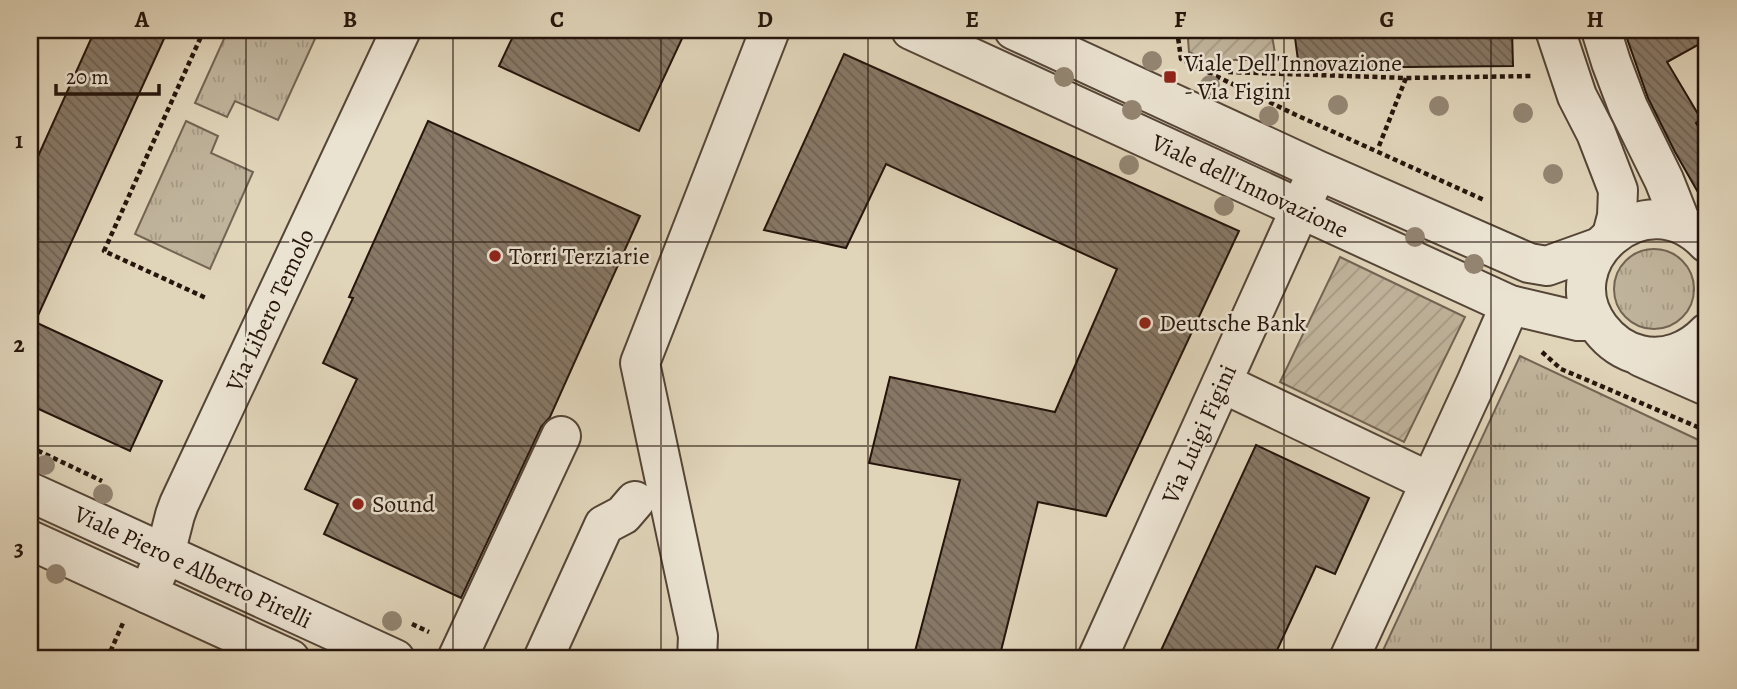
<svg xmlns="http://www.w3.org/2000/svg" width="1737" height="689" font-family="Alegreya,serif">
  <defs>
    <pattern id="grass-tufts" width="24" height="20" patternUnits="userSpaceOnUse" patternTransform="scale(1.75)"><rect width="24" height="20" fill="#c0b49c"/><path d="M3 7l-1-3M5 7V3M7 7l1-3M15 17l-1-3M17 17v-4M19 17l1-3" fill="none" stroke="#a59a85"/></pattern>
    <pattern id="garden-furrows" width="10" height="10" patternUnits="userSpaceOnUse" patternTransform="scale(1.75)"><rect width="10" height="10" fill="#c0b49c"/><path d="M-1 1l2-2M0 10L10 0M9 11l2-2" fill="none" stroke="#a59a85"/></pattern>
    <pattern id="building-back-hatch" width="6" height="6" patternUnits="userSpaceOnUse" patternTransform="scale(1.75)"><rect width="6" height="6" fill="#877866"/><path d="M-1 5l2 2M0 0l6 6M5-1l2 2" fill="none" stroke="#6e6152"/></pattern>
  </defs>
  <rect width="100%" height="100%" fill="#e0d4b9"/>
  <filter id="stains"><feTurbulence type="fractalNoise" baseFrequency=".00286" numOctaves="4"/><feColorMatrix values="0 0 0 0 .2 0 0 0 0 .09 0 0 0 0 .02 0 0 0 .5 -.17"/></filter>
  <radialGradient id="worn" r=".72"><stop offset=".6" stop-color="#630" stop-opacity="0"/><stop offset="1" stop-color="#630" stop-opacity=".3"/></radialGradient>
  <g fill="url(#grass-tufts)" stroke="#736454" stroke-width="2">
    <path d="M228,30H319L278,120L235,101L227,117L195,103Z"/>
    <path d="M186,121L218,136L211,153L253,172L210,269L135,234Z"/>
    <circle cx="1654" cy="289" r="40"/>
    <path d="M1520,356L1707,444V659H1379Z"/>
  </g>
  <g fill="url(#garden-furrows)" stroke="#736454" stroke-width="2">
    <path d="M1193,30H1271L1275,53L1271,54L1268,60H1200L1196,55L1189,52L1188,39L1192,35Z"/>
    <path d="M1340,257L1465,317L1404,442L1280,382Z"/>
  </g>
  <g fill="url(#building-back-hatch)" stroke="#26150c" stroke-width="2">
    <path d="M95,30H168L35,322L162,381L130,451L30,405V174Z"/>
    <path d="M516,30H686L639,131L499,66Z"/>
    <path d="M1294,30H1512L1513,66L1299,68Z"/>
    <path d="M1624,30H1707V40L1667,62L1701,119L1696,123L1707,140V208L1675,152L1648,98Z"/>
    <path d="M844,54L1239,231L1106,516L1038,502L999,659H913L960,480L869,463L890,377L1055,412L1117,269L886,164L846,248L764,230Z"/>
    <path d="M428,121L640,216L550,417L541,427L461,598L324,534L338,504L305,489L357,379L323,363L353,298L349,297Z"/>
    <path d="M1256,445L1369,498L1335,574L1316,566L1273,659H1157Z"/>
  </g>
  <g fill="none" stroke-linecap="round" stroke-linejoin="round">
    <defs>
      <g id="minor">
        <path d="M911,30L1510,305L1578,321H1595"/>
        <path d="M1014,30L1317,170L1529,263L1547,266L1600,247"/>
        <path d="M1555,30L1577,96L1596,133L1618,190L1617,216L1612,235"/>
        <path d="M1601,30L1611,62L1628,107L1664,180L1681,223"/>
        <path d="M1707,243C1645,177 1550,263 1600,328C1610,341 1623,351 1640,355C1665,361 1690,351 1707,333"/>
        <path d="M1641,357L1707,386"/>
        <path d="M1222,383L1430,482"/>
        <path d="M30,492L395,659"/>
        <path d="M30,540L290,659"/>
        <path d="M148,594L165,554L175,515L179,504L401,30"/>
        <path d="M457,659L561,436"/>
        <path d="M543,659L604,525L623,515L635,501"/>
        <path d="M697,659L698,636L640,363L770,30"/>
        <path d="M1097,659L1311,185"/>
        <path d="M1349,659L1476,383L1510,305"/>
      </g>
    </defs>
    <use href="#minor" stroke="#544537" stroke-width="42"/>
    <g stroke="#26150c" stroke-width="4.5" stroke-dasharray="5 3.5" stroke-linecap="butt">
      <path d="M204,30L104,251L206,298"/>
      <path d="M1177,30L1181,59L1294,114L1484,200"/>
      <path d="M1228,72L1406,78L1532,76"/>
      <path d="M1379,146L1406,78"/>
      <path d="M1542,352L1561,369L1707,431"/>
      <path d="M30,447L102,481"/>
      <path d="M412,624L429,632"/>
      <path d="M107,659L123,623"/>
    </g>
    <use href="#minor" stroke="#ebe3d2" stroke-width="38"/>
  </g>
  <g fill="#938572">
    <circle cx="1152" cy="61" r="10"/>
    <circle cx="1064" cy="77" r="10"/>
    <circle cx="1210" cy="85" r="10"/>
    <circle cx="1338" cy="105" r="10"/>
    <circle cx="1439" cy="106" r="10"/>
    <circle cx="1132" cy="110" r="10"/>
    <circle cx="1523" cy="113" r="10"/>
    <circle cx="1269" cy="116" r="10"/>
    <circle cx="1129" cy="165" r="10"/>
    <circle cx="1553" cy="174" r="10"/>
    <circle cx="1224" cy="206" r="10"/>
    <circle cx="1415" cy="237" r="10"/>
    <circle cx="1474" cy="264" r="10"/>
    <circle cx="45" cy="465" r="10"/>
    <circle cx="103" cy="494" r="10"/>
    <circle cx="56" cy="574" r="10"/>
    <circle cx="392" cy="621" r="10"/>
  </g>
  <path fill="none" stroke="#26150c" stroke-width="2" stroke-opacity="0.55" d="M246,30V659M453,30V659M661,30V659M868,30V659M1076,30V659M1284,30V659M1491,30V659M30,242H1707M30,446H1707"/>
  <g fill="#8f2418" stroke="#ebe3d2" stroke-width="2.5">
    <rect x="1163" y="70" width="14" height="14" rx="3.5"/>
    <circle cx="495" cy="256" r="7"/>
    <circle cx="1145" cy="323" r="7"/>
    <circle cx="358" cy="504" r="7"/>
  </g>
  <g text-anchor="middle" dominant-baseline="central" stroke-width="5" stroke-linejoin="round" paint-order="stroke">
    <g font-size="24" fill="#26150c" stroke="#ebe3d2" text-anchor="start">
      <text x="1184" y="63">Viale Dell'Innovazione<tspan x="1184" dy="28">- Via Figini</tspan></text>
      <text x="509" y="256">Torri Terziarie</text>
      <text x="1159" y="323">Deutsche Bank</text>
      <text x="372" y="504">Sound</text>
    </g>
    <g font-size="24" fill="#26150c" stroke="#ebe3d2">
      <text transform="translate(1250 186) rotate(25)">Viale dell'Innovazione</text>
      <text transform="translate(270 310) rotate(-65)">Via Libero Temolo</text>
      <text transform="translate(1199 434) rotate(-66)">Via Luigi Figini</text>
      <text transform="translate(193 567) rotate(25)">Viale Piero e Alberto Pirelli</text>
    </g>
  </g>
  <rect width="1737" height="689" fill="none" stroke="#e0d4b9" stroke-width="77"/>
  <path d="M56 84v10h103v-10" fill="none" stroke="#26150c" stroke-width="3.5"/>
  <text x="66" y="84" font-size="21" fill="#26150c" stroke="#ebe3d2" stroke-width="5" paint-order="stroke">20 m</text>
  <rect x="38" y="38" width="1660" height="612" fill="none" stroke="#26150c" stroke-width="2.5"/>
  <g font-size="23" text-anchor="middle" font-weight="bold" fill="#26150c">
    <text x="142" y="27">A</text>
    <text x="350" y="27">B</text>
    <text x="557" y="27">C</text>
    <text x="765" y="27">D</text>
    <text x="972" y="27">E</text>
    <text x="1180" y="27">F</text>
    <text x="1387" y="27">G</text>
    <text x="1595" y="27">H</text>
    <text x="19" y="148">1</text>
    <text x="19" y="352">2</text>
    <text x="19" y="556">3</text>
  </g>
  <rect width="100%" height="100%" filter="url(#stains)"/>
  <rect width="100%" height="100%" fill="url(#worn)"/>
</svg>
